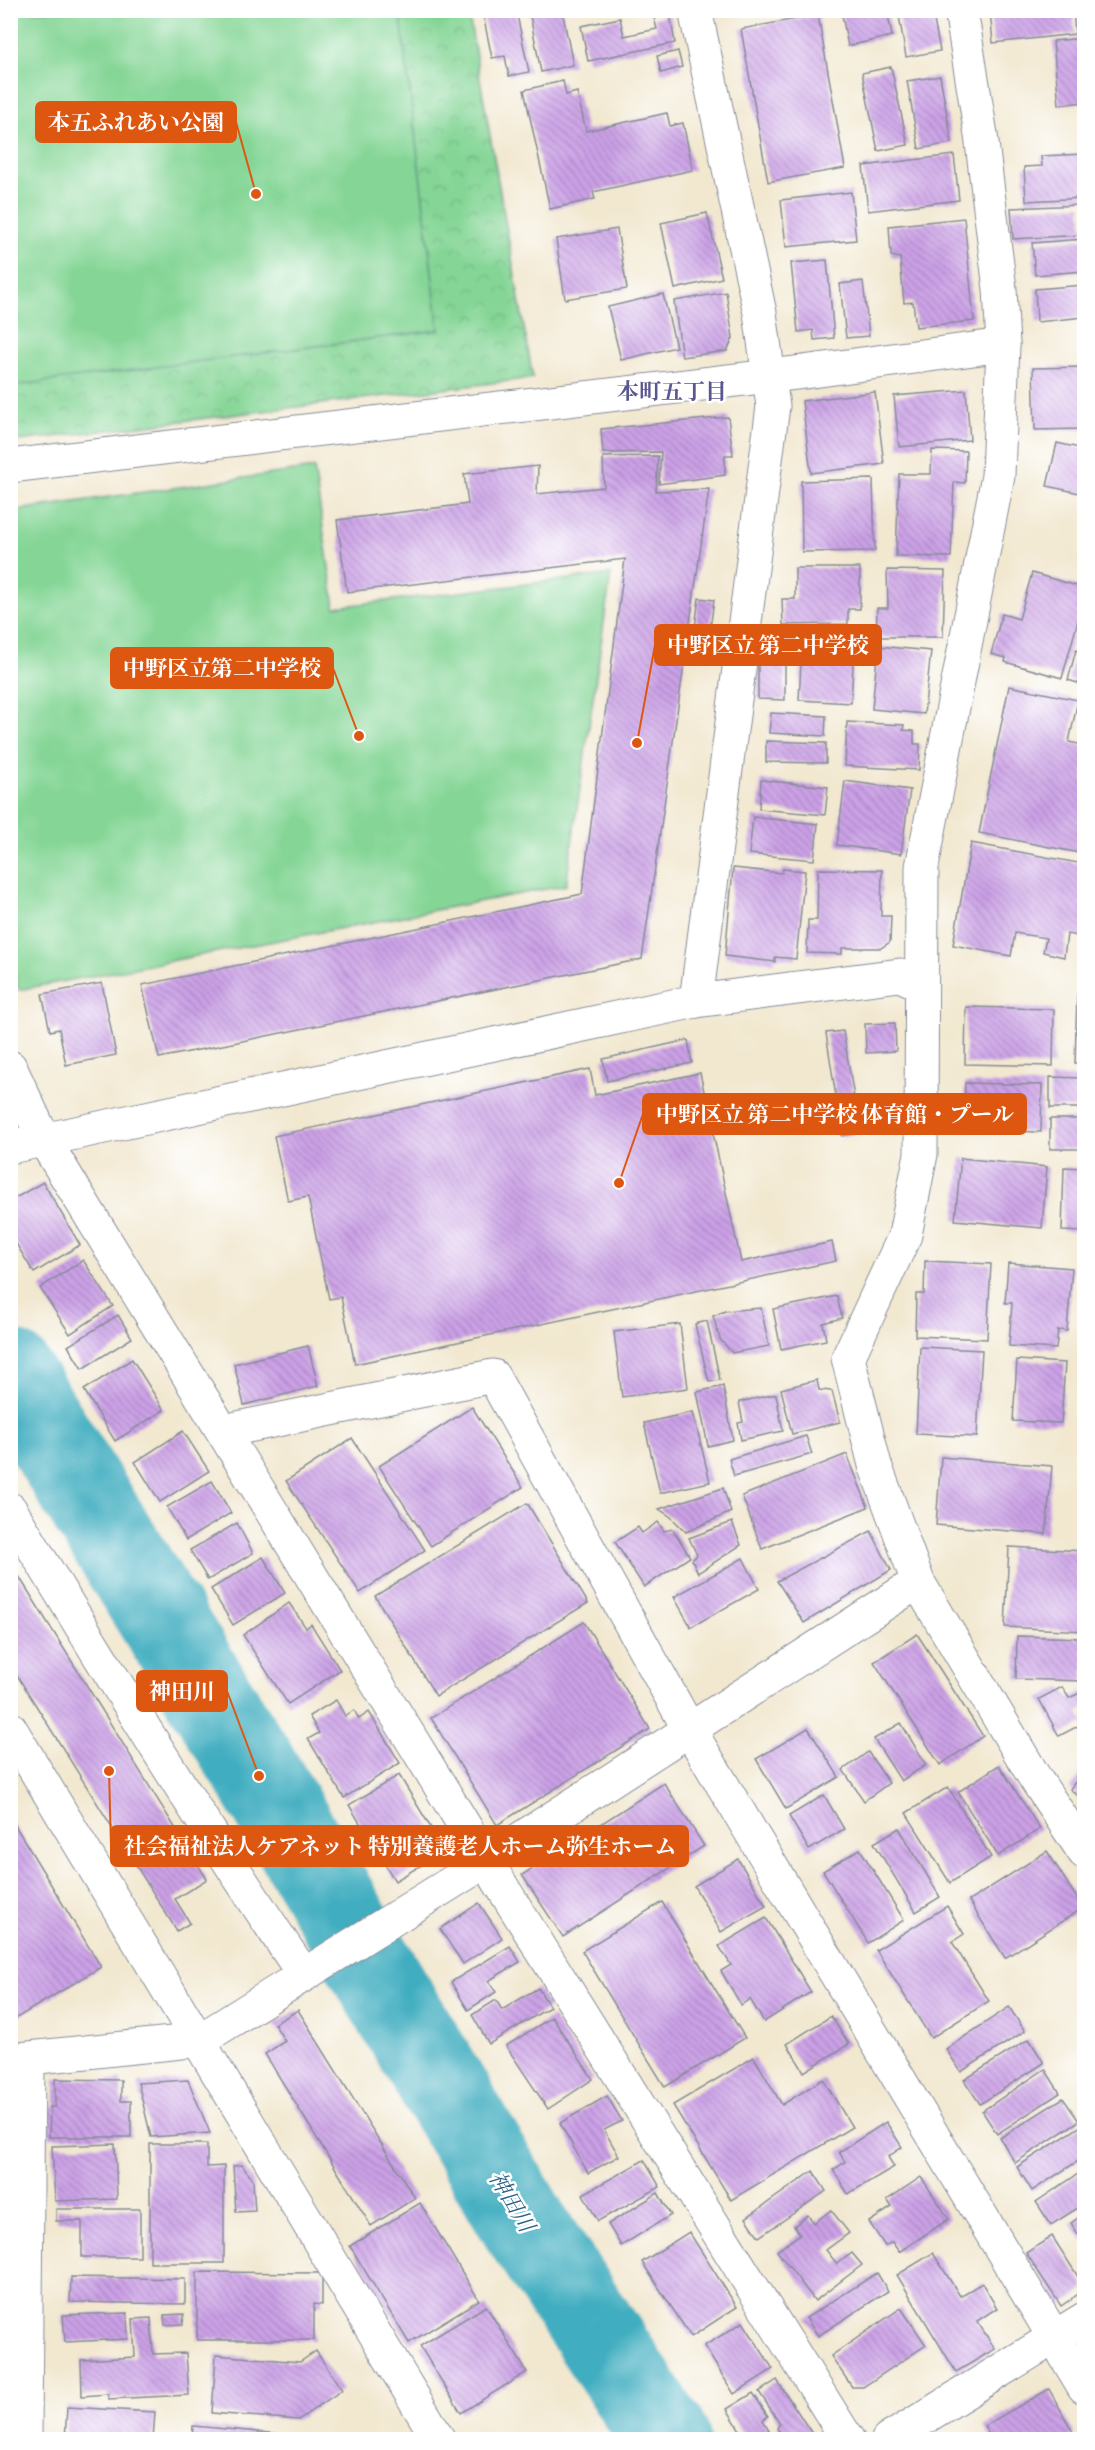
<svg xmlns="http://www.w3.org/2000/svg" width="1095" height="2450" font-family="'Libre Bodoni','Noto Serif JP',serif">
  <defs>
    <pattern id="park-crowns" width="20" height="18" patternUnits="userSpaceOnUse" patternTransform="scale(1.5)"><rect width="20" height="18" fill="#85d696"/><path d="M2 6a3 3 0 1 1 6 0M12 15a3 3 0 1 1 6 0" fill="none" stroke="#72b884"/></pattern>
    <pattern id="building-back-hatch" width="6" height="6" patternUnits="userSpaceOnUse" patternTransform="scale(1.5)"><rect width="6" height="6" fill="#cca1e7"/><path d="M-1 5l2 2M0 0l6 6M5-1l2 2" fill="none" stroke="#a584be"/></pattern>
  </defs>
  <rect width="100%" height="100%" fill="#fff"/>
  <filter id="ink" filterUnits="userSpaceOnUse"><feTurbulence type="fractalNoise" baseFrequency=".0167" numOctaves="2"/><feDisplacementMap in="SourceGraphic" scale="12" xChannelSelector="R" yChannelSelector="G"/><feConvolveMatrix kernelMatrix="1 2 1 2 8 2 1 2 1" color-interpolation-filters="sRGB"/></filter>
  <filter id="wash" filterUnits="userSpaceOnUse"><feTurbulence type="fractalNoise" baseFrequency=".008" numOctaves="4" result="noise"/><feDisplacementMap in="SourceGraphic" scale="24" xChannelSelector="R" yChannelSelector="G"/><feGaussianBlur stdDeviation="1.35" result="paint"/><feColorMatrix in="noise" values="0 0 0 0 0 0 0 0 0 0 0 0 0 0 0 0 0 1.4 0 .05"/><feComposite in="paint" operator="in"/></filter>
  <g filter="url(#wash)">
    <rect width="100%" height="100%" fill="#f2e8d0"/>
    <path fill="url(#park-crowns)" stroke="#50827a" stroke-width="1.5" d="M10,11H468L533,378L11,442Z"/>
    <g fill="#85d696" stroke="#50827a" stroke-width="1.5">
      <path d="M10,11H400L439,330L11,386Z"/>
      <path d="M314,468L335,607L611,574L566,885L19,990L10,956L11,511Z"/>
    </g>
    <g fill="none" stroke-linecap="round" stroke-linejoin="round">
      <path stroke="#41adc0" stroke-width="88" d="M10,1374L259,1776L525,2226L667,2440"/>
    </g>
    <g id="blocks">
      <g fill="url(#building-back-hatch)">
        <path d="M482,10H516L529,72L509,76L505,56L492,58Z"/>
        <path d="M529,10H562L573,65L541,72Z"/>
        <path d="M841,10H887L892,36L848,46Z"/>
        <path d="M898,10H932L940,51L906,57Z"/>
        <path d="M990,10H1073L1075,34L993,43Z"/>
        <path d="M670,15L675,43L588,61L581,26L620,18L624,36L657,29L654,18Z"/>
        <path d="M818,15L845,168L768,182L741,29Z"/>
        <path d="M1084,38V102L1059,105L1053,41Z"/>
        <path d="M678,51L682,67L661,73L657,56Z"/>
        <path d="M891,67L908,145L878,151L862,73Z"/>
        <path d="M940,76L952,143L919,149L907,81Z"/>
        <path d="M563,81L566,95L577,92L586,131L667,113L670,126L683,123L693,170L593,192L595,199L550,209L524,90Z"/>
        <path d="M1084,154V198L1026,201L1024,167L1042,166L1041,156Z"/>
        <path d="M954,155L959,200L868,211L863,166Z"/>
        <path d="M851,192L856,240L786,247L781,200Z"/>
        <path d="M1081,205L1083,235L1013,239L1011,208Z"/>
        <path d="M707,213L722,278L675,289L661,223Z"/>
        <path d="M964,218L974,321L916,327L913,302L904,303L900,258L891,256L889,226Z"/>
        <path d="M617,229L627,289L565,299L556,239Z"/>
        <path d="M1084,239V271L1035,275L1032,243Z"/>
        <path d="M827,260L834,338L814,340L813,330L798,332L791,263Z"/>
        <path d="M863,281L869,336L846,338L840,284Z"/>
        <path d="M1084,285V317L1037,322L1035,289Z"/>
        <path d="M726,292L733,338L727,351L682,357L674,301Z"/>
        <path d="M663,294L676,347L621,360L608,307Z"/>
        <path d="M1084,367V429L1035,430L1033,368Z"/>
        <path d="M966,390L970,440L899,447L894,396Z"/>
        <path d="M875,392L884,464L811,473L802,401Z"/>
        <path d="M728,417L733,455H725V475L659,484L661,452L603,453L601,429Z"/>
        <path d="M1057,443L1084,449V494L1047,486Z"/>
        <path d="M932,450L966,451L965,483L954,482L951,557L896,556L899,474H931Z"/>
        <path d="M658,456L656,491L709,489L642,959L159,1058L142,985L582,894L625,559L347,592L337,520L468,504L464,474L538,466L537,494L604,487L603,457Z"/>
        <path d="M873,479L875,551L802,552L801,481Z"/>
        <path d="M795,568H860V609H848V624L783,625L782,599H795Z"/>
        <path d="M887,570L945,571L943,637H876L877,608H888Z"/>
        <path d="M1032,573L1084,588V599L1062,678L1005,662L1006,658L991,654L1002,614L1019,619Z"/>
        <path d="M699,598L714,600L706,658L691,656Z"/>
        <path d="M802,644L854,647L851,703L799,700Z"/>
        <path d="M878,646L931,651L924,714L872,709Z"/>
        <path d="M1076,650L1084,652V685L1068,680Z"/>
        <path d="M758,661H785V700L758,699Z"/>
        <path d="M1009,686L1078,700L1069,742L1084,745V832L1080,853L979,833Z"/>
        <path d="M771,713L826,716L825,736L769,733Z"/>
        <path d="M847,722L904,725L903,730L914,731V744H920L919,770L845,766Z"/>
        <path d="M766,741L826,743V763L766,762Z"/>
        <path d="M761,780L828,787L825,815L759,809Z"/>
        <path d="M845,781L910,790L901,854L837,845Z"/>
        <path d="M753,817L818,824L814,860L749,854Z"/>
        <path d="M971,843L1084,864V937L1067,934L1064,957L1043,952L1046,938L1015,933L1011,956L953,945Z"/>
        <path d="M733,868L782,873L783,869L805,871L796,959L775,957V962L725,956Z"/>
        <path d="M818,869L882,870L881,916H891L890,942L881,948H842V954L807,953L808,920H817Z"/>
        <path d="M102,983L116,1055L66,1065L59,1029L50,1031L42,994Z"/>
        <path d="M1077,994H1084V1063H1075Z"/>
        <path d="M966,1007L1054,1009L1053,1066L965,1064Z"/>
        <path d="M895,1023L896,1051L866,1053L865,1024Z"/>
        <path d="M843,1031L860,1133L842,1136L826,1033Z"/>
        <path d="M688,1040L692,1063L607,1081L603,1059Z"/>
        <path d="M590,1069L595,1095L700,1073L741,1262L832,1242L836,1261L355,1364L341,1297L329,1299L308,1197L288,1201L274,1136Z"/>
        <path d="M1050,1077L1084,1078V1108H1050Z"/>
        <path d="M965,1083L1042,1085L1041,1132L963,1130Z"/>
        <rect x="1050" y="1119" width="34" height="30"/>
        <path d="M961,1158L1047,1167L1042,1228L955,1220Z"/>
        <path d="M1064,1167L1084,1168V1232L1062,1231Z"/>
        <path d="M43,1182L80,1245L34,1273L10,1234V1201Z"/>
        <path d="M83,1260L113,1306L70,1334L40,1288Z"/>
        <path d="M925,1261L991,1264L987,1339L915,1336L916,1294H924Z"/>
        <path d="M1008,1263L1072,1268L1067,1331L1058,1330L1056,1349L1009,1346L1012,1303H1005Z"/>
        <path d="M837,1296L842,1318L823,1323L826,1340L781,1349L773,1309Z"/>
        <path d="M761,1308L769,1346L732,1353L720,1339L713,1316L725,1311Z"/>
        <path d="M118,1315L132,1338L82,1369L68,1346Z"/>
        <path d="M707,1321L720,1380L709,1382L695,1324Z"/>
        <path d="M680,1324L688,1388L622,1397L614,1332Z"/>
        <path d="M308,1346L318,1386L244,1405L234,1364Z"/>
        <path d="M920,1347L982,1350L977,1437L916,1434Z"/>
        <path d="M132,1359L164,1410L115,1441L84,1390Z"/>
        <path d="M1017,1360L1065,1363L1061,1423L1013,1421Z"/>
        <path d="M817,1380L819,1390L832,1391L840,1422L792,1434L781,1389Z"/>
        <path d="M723,1386L733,1440L708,1446L697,1392Z"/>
        <path d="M776,1394L783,1431L741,1440L738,1423L743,1422L739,1402Z"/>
        <path d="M472,1407L523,1487L431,1546L379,1466Z"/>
        <path d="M693,1412L710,1482L660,1493L644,1423Z"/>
        <path d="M183,1431L209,1471L160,1502L135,1462Z"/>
        <path d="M806,1436L812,1454L734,1476L729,1459Z"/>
        <path d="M352,1438L425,1550L360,1593L286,1481Z"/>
        <path d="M847,1454L868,1507L762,1549L742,1496Z"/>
        <path d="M941,1457L1052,1466L1046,1534L936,1525Z"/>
        <path d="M212,1481L231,1513L186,1540L167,1507Z"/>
        <path d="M723,1488L731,1512L686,1532L671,1517L659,1509Z"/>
        <path d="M527,1503L588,1603L436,1696L375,1596Z"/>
        <path d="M658,1522L664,1531L673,1529L690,1557L644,1587L615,1542L638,1527L642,1533Z"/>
        <path d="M732,1522L741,1545L698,1573L692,1560L697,1555L689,1538Z"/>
        <path d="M237,1523L253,1553L208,1580L190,1550Z"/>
        <path d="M871,1531L891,1570L804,1623L777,1581Z"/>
        <path d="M1009,1547L1084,1551V1631L1005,1627Z"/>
        <path d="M263,1557L285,1593L233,1625L211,1589Z"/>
        <path d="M743,1558L759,1589L691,1627L674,1597Z"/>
        <path d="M10,1562L207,1879L175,1899L190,1923L177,1931L10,1664Z"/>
        <path d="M289,1603L306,1628L311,1624L340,1670L288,1704L243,1635Z"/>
        <path d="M584,1622L650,1729L497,1825L431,1718Z"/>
        <path d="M917,1634L983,1736L940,1765L874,1662Z"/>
        <path d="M1017,1636L1084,1638V1681L1016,1679Z"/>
        <path d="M1062,1687L1069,1698L1084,1691V1709L1079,1712L1084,1723L1059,1736L1039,1699Z"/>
        <path d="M336,1700L345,1716L354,1710L359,1719L369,1712L400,1763L344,1798L308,1739L319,1733L309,1716Z"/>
        <path d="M901,1723L926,1765L901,1781L874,1739Z"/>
        <path d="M808,1728L839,1777L786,1809L756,1759Z"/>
        <path d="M868,1752L889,1783L864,1801L843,1770Z"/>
        <path d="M999,1765L1040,1829L998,1856L958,1792Z"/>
        <path d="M1084,1770V1801L1070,1789Z"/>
        <path d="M399,1775L445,1851L395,1881L349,1805Z"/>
        <path d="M664,1783L704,1846L563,1937L522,1875Z"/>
        <path d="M948,1787L991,1857L950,1883L906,1813Z"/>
        <path d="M824,1795L844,1829L809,1850L789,1816Z"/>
        <path d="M10,1817L101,1967L10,2022Z"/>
        <path d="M899,1828L940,1897L916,1912L874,1843Z"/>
        <path d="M860,1849L904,1920L868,1943L823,1871Z"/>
        <path d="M1047,1851L1083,1908L1005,1958L969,1901Z"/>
        <path d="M738,1859L766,1906L721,1932L694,1886Z"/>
        <path d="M662,1902L745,2038L665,2087L582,1951Z"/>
        <path d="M479,1903L502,1938L463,1964L440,1929Z"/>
        <path d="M947,1906L964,1934L952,1942L989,2001L931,2038L876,1950Z"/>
        <path d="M766,1918L811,1992L764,2022L750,1999L741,2005L721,1971L731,1965L719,1946Z"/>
        <path d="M510,1946L520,1962L488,1981L496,1992L468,2010L451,1982Z"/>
        <path d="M538,1988L550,2007L489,2044L472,2015L496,2000L502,2010Z"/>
        <path d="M1009,2007L1025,2031L961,2072L946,2049Z"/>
        <path d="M298,2010L415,2198L371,2226L265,2054L285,2041L274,2024Z"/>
        <path d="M831,2016L849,2044L804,2072L787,2044Z"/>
        <path d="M552,2017L593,2079L548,2109L506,2046Z"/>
        <path d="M1029,2039L1044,2063L980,2104L964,2080Z"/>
        <path d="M754,2057L782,2105L823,2079L852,2127L731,2200L673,2105Z"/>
        <path d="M1045,2069L1060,2093L997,2134L982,2111Z"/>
        <path d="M55,2079L121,2080V2101H131V2137H49L50,2107H55Z"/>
        <path d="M188,2080L210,2133L151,2137L138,2083Z"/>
        <path d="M607,2096L622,2121L604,2130L619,2156L588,2173L560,2123Z"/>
        <path d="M1063,2098L1079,2121L1015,2163L1000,2138Z"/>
        <path d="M886,2122L902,2147L888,2157L894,2167L848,2194L833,2170L845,2162L839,2152Z"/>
        <path d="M1081,2126L1084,2131V2157L1032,2191L1017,2167Z"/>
        <path d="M115,2144L117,2199L55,2201L52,2146Z"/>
        <path d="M150,2144H207V2167L224,2166V2263H150Z"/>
        <path d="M644,2160L660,2187L598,2221L583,2194Z"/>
        <path d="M242,2165L253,2181L255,2211L236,2212L233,2166Z"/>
        <path d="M1084,2170V2204L1051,2225L1036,2202Z"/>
        <path d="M813,2171L826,2191L759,2237L746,2218Z"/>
        <path d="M921,2177L949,2219L899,2252L892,2242L885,2246L869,2222L892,2207L887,2200Z"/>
        <path d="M658,2193L671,2215L621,2246L608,2224Z"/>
        <path d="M420,2203L479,2300L409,2343L350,2246Z"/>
        <path d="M56,2209H140V2257H82V2221H56Z"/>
        <path d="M831,2210L849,2233L826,2250L837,2264L852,2253L862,2265L815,2301L777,2251L800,2234L794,2226L808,2215L814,2223Z"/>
        <path d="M1084,2214V2243L1071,2223Z"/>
        <path d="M689,2232L737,2307L691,2337L642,2262Z"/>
        <path d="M1052,2236L1084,2286V2290L1061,2306L1026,2253Z"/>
        <path d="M933,2253L960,2296L982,2283L997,2308L977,2321L995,2349L956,2372L897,2275Z"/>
        <path d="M197,2272L322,2273V2305L314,2304V2340H197Z"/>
        <path d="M877,2273L888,2291L818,2336L806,2318Z"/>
        <path d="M71,2277L185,2279V2304L70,2302Z"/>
        <path d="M486,2306L527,2372L461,2413L420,2346Z"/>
        <path d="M901,2308L926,2345L863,2387H852L831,2356Z"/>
        <path d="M127,2313L128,2339L65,2342L63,2315Z"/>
        <path d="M184,2314L183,2324L165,2325L164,2315Z"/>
        <path d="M151,2318L153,2354L186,2353L189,2395L108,2399V2394L82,2396L81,2360L135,2357L133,2319Z"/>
        <path d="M743,2322L773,2369L734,2394L704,2346Z"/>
        <path d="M316,2351L342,2390L298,2420L212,2413L216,2355L300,2362Z"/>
        <path d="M777,2380L816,2440H785L777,2428L780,2423L759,2392Z"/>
        <path d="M1049,2389L1074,2434L1065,2440H992L984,2426Z"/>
        <path d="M753,2393L768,2416L763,2420L769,2430L765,2432L770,2440H746L727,2409Z"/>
        <path d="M67,2407L155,2412L153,2440H65Z"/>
        <path d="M193,2426L292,2435L291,2440H192Z"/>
      </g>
    </g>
  </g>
  <g filter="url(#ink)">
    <use href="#blocks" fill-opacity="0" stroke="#868c97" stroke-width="1.5"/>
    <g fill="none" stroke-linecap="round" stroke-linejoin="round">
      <defs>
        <g id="minor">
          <path d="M695,10L760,313L773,406L696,1001"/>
          <path d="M961,10L981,135L1000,289L1003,345L998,476L922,867L921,1154L905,1235L848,1358L875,1465L918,1582L1035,1778L1084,1852"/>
          <path d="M10,466L804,372L1003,345"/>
          <path d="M10,1067L44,1140L486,1861L848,2440"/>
          <path d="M10,1147L696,1001L900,975L920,984"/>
          <path d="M223,1431L493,1376L689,1729L1084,2387"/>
          <path d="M10,1509C105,1667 201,1823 304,1975"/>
          <path d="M10,1728L439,2440"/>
          <path d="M10,2060L200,2040L486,1861L918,1582"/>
          <path d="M25,2440L28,2059"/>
          <path d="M888,2440L1084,2319"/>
        </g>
      </defs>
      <use href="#minor" stroke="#868c97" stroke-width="35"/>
      <use href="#minor" stroke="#fff" stroke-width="33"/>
    </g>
  </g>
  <g text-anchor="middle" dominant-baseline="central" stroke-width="5" stroke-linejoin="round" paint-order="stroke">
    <g font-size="22" font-weight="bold" fill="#59578e" stroke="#fff">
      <text x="672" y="392">本町五丁目</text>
    </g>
    <g font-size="22" font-style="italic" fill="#2a6185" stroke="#fff">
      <text transform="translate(511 2202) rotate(59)">神田川</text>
    </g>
  </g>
  <path fill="none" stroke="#de5710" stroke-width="2" d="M256 194L236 122M637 743L655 645M359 736L333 668M619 1183L643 1114M259 1776L227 1691M109 1771L111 1846"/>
  <g fill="#de5710" stroke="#fff" stroke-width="2">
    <circle cx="256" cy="194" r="6"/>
    <circle cx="637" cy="743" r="6"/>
    <circle cx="359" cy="736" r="6"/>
    <circle cx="619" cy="1183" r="6"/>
    <circle cx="259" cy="1776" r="6"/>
    <circle cx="109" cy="1771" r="6"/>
  </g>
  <g fill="#de5710" stroke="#de5710" stroke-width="2">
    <rect x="36" y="102" width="200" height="40" rx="6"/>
    <rect x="655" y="625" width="226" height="40" rx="6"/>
    <rect x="111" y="648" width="222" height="40" rx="6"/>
    <rect x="643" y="1094" width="383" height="40" rx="6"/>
    <rect x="137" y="1671" width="90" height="40" rx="6"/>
    <rect x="111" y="1826" width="577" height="40" rx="6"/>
  </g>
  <g font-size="22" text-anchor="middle" font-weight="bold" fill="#fff">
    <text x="136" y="130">本五ふれあい公園</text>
    <text x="768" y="653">中野区立 第二中学校</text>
    <text x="222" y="676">中野区立第二中学校</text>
    <text x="835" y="1122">中野区立 第二中学校 体育館・プール</text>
    <text x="182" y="1699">神田川</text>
    <text x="400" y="1854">社会福祉法人ケアネット 特別養護老人ホーム弥生ホーム</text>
  </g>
  <rect width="1095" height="2450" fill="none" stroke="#fff" stroke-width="36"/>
</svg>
